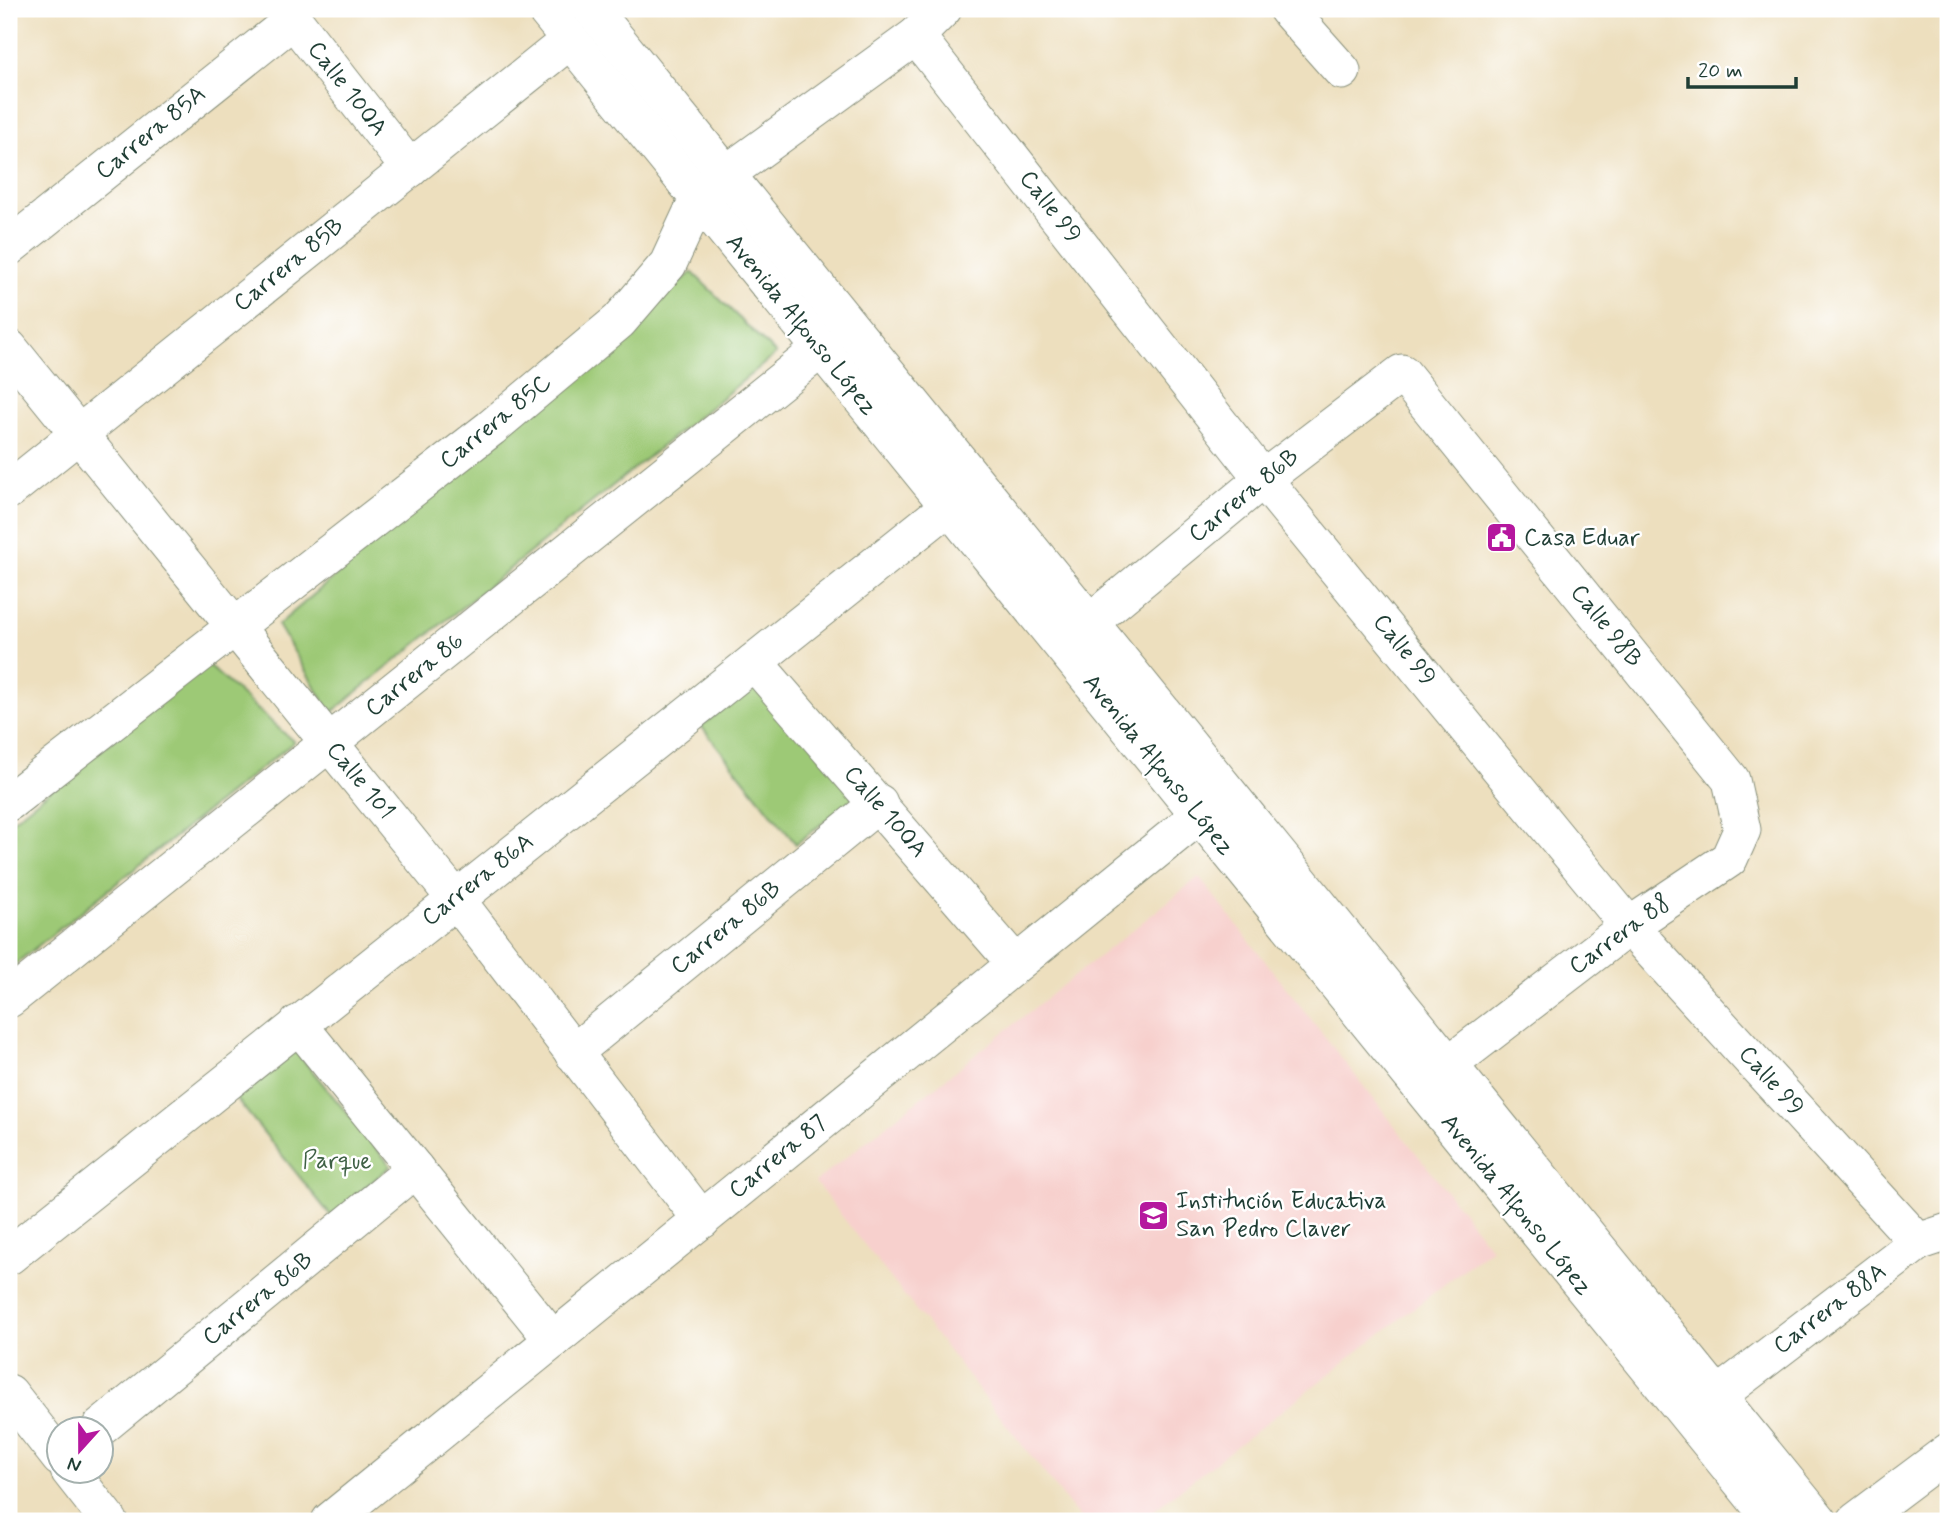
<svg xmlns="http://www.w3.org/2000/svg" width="1957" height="1530" font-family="Mynerve,sans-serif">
  <rect width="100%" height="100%" fill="#fff"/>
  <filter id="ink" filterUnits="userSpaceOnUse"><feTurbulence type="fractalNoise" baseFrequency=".0143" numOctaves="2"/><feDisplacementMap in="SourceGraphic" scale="14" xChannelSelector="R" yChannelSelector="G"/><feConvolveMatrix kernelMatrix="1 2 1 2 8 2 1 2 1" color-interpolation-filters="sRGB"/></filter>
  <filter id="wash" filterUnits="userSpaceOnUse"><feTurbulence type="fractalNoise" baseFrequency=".00686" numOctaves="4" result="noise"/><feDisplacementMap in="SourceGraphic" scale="28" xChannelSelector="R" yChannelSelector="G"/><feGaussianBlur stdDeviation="1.57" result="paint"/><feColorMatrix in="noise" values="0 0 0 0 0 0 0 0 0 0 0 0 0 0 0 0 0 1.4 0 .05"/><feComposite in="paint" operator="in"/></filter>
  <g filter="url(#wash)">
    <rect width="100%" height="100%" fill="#eddfbe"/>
    <path fill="#f7d0cd" d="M1199,877L1491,1248L1140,1521H1082L815,1182Z"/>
    <g fill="#9dc976" stroke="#5e8355" stroke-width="2">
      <path d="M692,272L776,354L331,713L278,625Z"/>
      <path d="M208,665L294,742L9,969V823Z"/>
      <path d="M761,679L854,798L796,844L701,726Z"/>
      <path d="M294,1049L391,1166L331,1216L235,1097Z"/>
    </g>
  </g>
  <g filter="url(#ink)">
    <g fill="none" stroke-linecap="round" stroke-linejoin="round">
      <defs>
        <g id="minor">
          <path d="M285,9L410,169"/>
          <path d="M545,9L1773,1521"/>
          <path d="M592,9L1819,1521"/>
          <path d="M1287,9L1342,71"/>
          <path d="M916,36L1263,479L1629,926L1918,1242"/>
          <path d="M9,247L293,20"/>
          <path d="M9,348L455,898L702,1220"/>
          <path d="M9,490L570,40"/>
          <path d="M1089,623L1263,479L1402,373L1731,780L1742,830L1729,859L1629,926L1448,1065"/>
          <path d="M754,662L1015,963"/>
          <path d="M9,802L491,428L619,321L668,264L699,197L726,174L916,36L943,9"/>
          <path d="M9,999L821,349"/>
          <path d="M298,1024L553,1340"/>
          <path d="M573,1053L879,803"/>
          <path d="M9,1256L948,507"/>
          <path d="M9,1393L60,1458"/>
          <path d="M1717,1396L1918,1242L1948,1232"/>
          <path d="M100,1428L415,1169"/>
          <path d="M69,1470L109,1521"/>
          <path d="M330,1521L1218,800"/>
          <path d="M1856,1521L1948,1452"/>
        </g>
      </defs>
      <use href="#minor" stroke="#868e79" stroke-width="39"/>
      <use href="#minor" stroke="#fff" stroke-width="37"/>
    </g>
  </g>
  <defs>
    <symbol id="civic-square" viewBox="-11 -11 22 22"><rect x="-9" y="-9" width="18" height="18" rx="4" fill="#b5179e" stroke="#fff"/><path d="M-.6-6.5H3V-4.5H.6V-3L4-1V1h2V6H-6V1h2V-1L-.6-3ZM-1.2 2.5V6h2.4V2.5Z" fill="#fff"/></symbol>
    <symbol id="school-square" viewBox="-11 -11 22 22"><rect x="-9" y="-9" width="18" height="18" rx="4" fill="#b5179e" stroke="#fff"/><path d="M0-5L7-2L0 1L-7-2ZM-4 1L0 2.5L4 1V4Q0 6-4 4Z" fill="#fff"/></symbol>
  </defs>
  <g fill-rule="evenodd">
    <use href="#civic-square" x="1484" y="520" width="35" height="35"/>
    <use href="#school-square" x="1136" y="1198" width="35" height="35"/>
  </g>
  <g text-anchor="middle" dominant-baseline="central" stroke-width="5" stroke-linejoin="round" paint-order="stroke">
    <g font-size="24" fill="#1f3d34" stroke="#fff">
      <text transform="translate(347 89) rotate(52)">Calle 100A</text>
      <text transform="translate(151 133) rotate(-39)">Carrera 85A</text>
      <text transform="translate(1050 207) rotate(52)">Calle 99</text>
      <text transform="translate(289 265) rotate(-39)">Carrera 85B</text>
      <text transform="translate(801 325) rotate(51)">Avenida Alfonso López</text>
      <text transform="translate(496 422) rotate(-39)">Carrera 85C</text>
      <text transform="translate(1244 496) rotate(-39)">Carrera 86B</text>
      <text transform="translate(1606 626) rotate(51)">Calle 98B</text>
      <text transform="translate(1404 650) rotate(51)">Calle 99</text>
      <text transform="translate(415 675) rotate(-39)">Carrera 86</text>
      <text transform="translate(1158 765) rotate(51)">Avenida Alfonso López</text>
      <text transform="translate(360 781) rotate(51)">Calle 101</text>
      <text transform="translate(885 812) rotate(49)">Calle 100A</text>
      <text transform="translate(478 880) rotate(-38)">Carrera 86A</text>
      <text transform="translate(726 928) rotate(-39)">Carrera 86B</text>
      <text transform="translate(1620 935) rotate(-36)">Carrera 88</text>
      <text transform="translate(1771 1081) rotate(48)">Calle 99</text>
      <text transform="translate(778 1157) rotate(-39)">Carrera 87</text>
      <text transform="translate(1516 1205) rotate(51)">Avenida Alfonso López</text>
      <text transform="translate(258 1299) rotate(-39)">Carrera 86B</text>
      <text transform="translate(1830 1309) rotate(-37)">Carrera 88A</text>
    </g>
    <g font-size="24" fill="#1f3d34" stroke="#fff" text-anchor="start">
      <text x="1524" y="538">Casa Eduar</text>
      <text x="1176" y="1201">Institución Educativa<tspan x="1176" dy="28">San Pedro Claver</tspan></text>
    </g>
    <g font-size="24" fill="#3e6044" stroke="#fff">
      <text x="337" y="1161">Parque</text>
    </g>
  </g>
  <rect width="1957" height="1530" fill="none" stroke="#fff" stroke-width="35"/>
  <g transform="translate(80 1450) rotate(201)"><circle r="33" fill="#ffffff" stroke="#a5b1ae" stroke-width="2"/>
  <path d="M0-5L12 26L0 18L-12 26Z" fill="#b5179e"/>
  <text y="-10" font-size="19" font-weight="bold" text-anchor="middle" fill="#1f3d34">N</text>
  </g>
  <path d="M1688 77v10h108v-10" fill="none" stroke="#1f3d34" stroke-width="3.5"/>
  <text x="1698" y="77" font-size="21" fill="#1f3d34" stroke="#ffffff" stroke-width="5" paint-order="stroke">20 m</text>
</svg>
